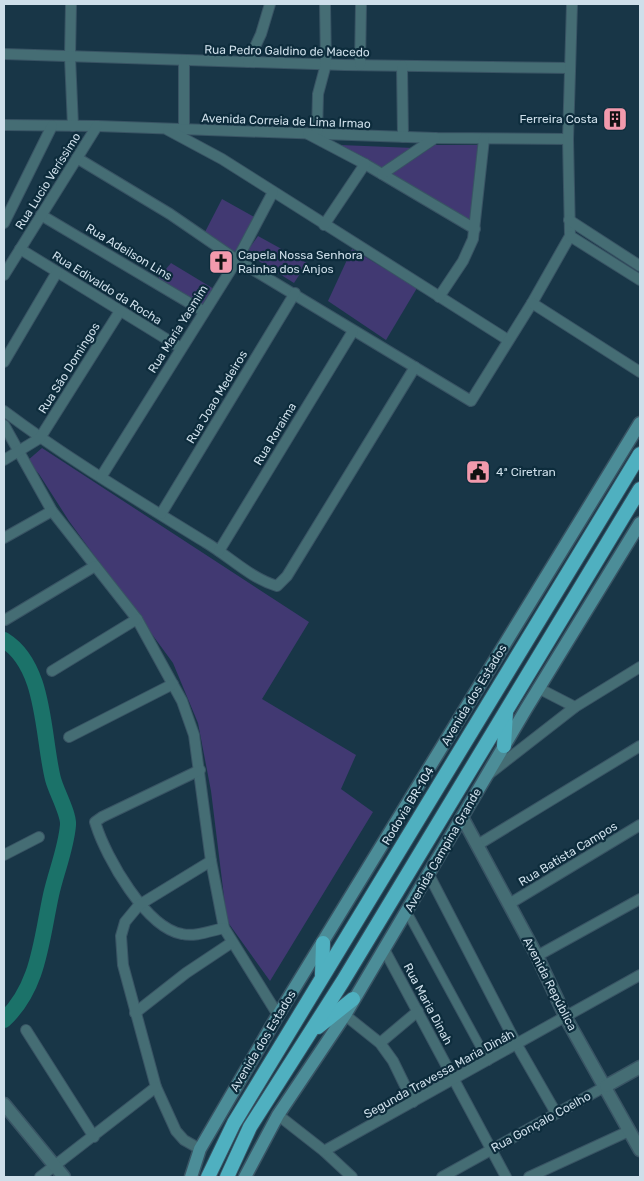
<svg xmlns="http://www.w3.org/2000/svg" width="644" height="1181" font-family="Rubik,sans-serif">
  <rect width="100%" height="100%" fill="#183647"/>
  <g fill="#413972">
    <path d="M340,145L414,148L382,168Z"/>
    <path d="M435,145H478L471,221L390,175Z"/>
    <path d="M222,199L256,218L235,255L205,232Z"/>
    <path d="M258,236L307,263L294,283L246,253Z"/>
    <path d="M352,249L417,288L386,340L328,301Z"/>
    <path d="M171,263L214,289L202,307L157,280Z"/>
    <path d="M42,448L309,622L262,699L356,755L341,789L373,812L270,981L227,921L211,791L198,723L173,663L69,521L39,474L27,461Z"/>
  </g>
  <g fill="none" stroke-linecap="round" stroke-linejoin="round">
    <path stroke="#1b7269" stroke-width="16" d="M4,640C46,666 42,735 53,779C56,791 69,814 68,825C66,849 56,872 51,895C41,941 39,987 4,1020"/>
    <defs>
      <path id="pedestrian" d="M407,912L488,1061"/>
      <g id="minor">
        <path d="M71,4L70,57L73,126"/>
        <path d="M4,54L344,65L570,68"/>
        <path d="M184,60V130"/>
        <path d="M248,62L261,34L270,4"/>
        <path d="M360,65L361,4"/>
        <path d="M402,66L403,137"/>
        <path d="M4,125L97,126L435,138L568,139"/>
        <path d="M168,130L222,159L508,340"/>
        <path d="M317,133L318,94L326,64L325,4"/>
        <path d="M308,134L365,164L475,229"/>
        <path d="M77,158L170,214L237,260L471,401L532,303L570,236L568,139L572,4"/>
        <path d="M382,174L435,138"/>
        <path d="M41,215L203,311"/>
        <path d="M569,220L640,266"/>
        <path d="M4,223L52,126"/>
        <path d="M324,225L365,164"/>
        <path d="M570,236L640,280"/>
        <path d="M20,249L181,348"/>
        <path d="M4,275L97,126"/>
        <path d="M439,297L463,261L473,239L484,139"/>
        <path d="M532,303L640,372"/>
        <path d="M4,362L57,272"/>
        <path d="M4,411C68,459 137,500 205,542C229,556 250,578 277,586L287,576L415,367"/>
        <path d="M4,425L52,511L137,619L182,701L194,735L211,861L224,928L278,1015"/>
        <path d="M4,460L40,438L120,311"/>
        <path d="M101,477L237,260L273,192"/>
        <path d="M161,514L295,293"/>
        <path d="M4,538L52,511"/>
        <path d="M219,551L353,331"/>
        <path d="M5,620L95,566"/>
        <path d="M52,671L137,619"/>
        <path d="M538,688L575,707"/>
        <path d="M69,737L173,684"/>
        <path d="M200,770L102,817L95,822L96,825C106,857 146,928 182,934C195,937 210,931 224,928"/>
        <path d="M489,774L575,707L640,667"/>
        <path d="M479,844L640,746"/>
        <path d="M4,855L39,837"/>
        <path d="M429,875L517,1045L556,1113"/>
        <path d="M509,904L640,825"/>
        <path d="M384,949L506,1177"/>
        <path d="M537,956L640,899"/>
        <path d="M135,1013L186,973L231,943"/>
        <path d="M345,1015L380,1043L393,1061L413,1102"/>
        <path d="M26,1030L94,1137"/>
        <path d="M380,1043L418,1011"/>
        <path d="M278,1115L324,1151L352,1177"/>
        <path d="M200,1149L184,1140L176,1131L156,1087L123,965L121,936L125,922L139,905L211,861"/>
        <path d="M324,1151L640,975"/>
        <path d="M40,1177L156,1087"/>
        <path d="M442,1177L606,1086"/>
        <path d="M529,1177L629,1131"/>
      </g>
      <g id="tertiary">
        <path d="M462,817L537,956L566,1018L640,1150"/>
        <path d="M606,1086L640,1067"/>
        <path d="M4,1104L64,1177"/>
      </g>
      <g id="secondary">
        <path d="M191,1177L200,1149L278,1015L640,423"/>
        <path d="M245,1177L278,1115L345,1015L526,709L640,523"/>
      </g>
      <g id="trunk">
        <path d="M504,746L506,712"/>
        <path d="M322,975L323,943"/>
        <path d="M318,1027L353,999"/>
        <path d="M208,1177L234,1123L640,454"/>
        <path d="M227,1177L250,1127L343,981L640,489"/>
      </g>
    </defs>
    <use href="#pedestrian" stroke="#395464" stroke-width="10"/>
    <use href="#minor" stroke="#395464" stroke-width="12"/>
    <use href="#tertiary" stroke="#395464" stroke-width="15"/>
    <use href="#secondary" stroke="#395464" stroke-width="15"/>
    <use href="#trunk" stroke="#395464" stroke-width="16"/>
    <use href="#pedestrian" stroke="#456d74" stroke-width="8"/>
    <use href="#minor" stroke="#456d74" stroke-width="10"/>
    <use href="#tertiary" stroke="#456d74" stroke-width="12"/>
    <use href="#secondary" stroke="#4c8d98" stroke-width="12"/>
    <use href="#trunk" stroke="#4fb0c0" stroke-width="14"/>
  </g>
  <defs>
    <symbol id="building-square" viewBox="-11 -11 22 22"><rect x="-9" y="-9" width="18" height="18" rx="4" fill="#f29aad" stroke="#0d2c3c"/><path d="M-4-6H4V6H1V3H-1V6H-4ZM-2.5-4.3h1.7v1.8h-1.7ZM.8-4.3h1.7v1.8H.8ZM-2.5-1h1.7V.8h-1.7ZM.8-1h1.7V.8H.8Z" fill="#111"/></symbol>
    <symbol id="church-square" viewBox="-11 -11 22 22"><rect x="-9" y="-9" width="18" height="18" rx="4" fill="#f29aad" stroke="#0d2c3c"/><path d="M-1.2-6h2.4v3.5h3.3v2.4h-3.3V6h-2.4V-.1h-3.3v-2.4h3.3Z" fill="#111"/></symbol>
    <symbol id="civic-square" viewBox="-11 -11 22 22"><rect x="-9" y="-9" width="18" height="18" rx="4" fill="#f29aad" stroke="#0d2c3c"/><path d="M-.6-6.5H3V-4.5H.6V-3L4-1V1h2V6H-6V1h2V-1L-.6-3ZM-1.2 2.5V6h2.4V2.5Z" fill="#111"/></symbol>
  </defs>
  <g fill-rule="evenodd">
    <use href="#building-square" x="601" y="105" width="28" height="28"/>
    <use href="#church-square" x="207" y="248" width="28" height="28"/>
    <use href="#civic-square" x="464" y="458" width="28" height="28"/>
  </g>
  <g text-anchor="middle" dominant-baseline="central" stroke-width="4.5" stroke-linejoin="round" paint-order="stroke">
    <g font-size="12" fill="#cedfea" stroke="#0d2c3c">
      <text transform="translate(287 51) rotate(1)">Rua Pedro Galdino de Macedo</text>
      <text transform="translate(286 121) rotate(2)">Avenida Correia de Lima Irmao</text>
      <text transform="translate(48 181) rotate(-58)">Rua Lucio Veríssimo</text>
      <text transform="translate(129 252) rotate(31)">Rua Adeilson Lins</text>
      <text transform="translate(107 288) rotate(32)">Rua Edivaldo da Rocha</text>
      <text transform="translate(178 329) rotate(-58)">Rua Maria Yasmim</text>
      <text transform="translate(69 368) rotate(-58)">Rua São Domingos</text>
      <text transform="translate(217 397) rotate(-59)">Rua Joao Medeiros</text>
      <text transform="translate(275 434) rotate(-59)">Rua Roraima</text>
      <text transform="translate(474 695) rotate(-59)">Avenida dos Estados</text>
      <text transform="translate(408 806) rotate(-59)">Rodovia BR-104</text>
      <text transform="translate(443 850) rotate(-60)">Avenida Campina Grande</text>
      <text transform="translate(568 854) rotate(-31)">Rua Batista Campos</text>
      <text transform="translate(550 984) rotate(63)">Avenida República</text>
      <text transform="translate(428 1004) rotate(62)">Rua Maria Dinah</text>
      <text transform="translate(263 1041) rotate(-59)">Avenida dos Estados</text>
      <text transform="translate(439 1074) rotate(-29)">Segunda Travessa Maria Dináh</text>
      <text transform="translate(541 1122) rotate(-29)">Rua Gonçalo Coelho</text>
    </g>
    <g font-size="12" fill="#cedfea" stroke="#0d2c3c" text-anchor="start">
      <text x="598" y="119" text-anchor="end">Ferreira Costa</text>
      <text x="238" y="255">Capela Nossa Senhora<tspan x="238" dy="14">Rainha dos Anjos</tspan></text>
      <text x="496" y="472">4ª Ciretran</text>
    </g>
  </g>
  <rect width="644" height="1181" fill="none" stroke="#cedfea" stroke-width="10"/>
</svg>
